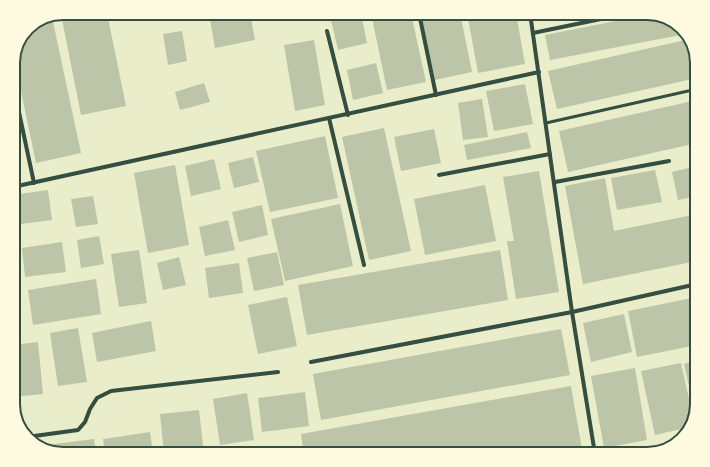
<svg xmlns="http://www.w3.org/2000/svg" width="710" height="467" font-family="Poppins,sans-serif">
  <rect width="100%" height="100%" fill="#e9edc9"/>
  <g fill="#bcc5a7">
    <path d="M63,13H107L126,106L81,115L61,14Z"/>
    <path d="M153,13H189V14L155,21Z"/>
    <path d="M209,13H250L255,40L215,48Z"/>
    <path d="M361,13L367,43L338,50L331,20Z"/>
    <path d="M371,13H411L426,82L387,90Z"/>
    <path d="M421,13H460L472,72L435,80Z"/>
    <path d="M467,13H516L525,64L478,73Z"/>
    <path d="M541,13H575V14L542,20Z"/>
    <path d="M651,14L675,22L686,34L550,60L545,35Z"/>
    <path d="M52,17L81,153L36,163L14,58L28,27Z"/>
    <path d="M182,31L187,61L168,65L163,34Z"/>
    <path d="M690,39L697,62V78L557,109L548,71Z"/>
    <path d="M314,40L325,105L295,111L284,45Z"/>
    <path d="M376,63L383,93L353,100L347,70Z"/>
    <path d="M204,83L210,102L180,110L175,92Z"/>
    <path d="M525,84L533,124L494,131L486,91Z"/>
    <path d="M482,99L488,137L463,140L458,103Z"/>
    <path d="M697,100V143L568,172L559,131Z"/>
    <path d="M384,128L411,251L369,260L342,137Z"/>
    <path d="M434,129L441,163L401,171L394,137Z"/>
    <path d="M13,132L21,168L13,169Z"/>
    <path d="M527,132L531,148L467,160L464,145Z"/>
    <path d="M325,136L338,198L270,212L256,151Z"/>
    <path d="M253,157L259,182L234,188L228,163Z"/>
    <path d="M214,159L221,189L191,196L185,166Z"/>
    <path d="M175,165L189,245L148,253L134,173Z"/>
    <path d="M697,166V196L678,200L672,172Z"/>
    <path d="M655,170L662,202L617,210L611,178Z"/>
    <path d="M539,171L559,292L516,299L507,241H514L503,177Z"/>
    <path d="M605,178L614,231L697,214V261L583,284L565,186Z"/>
    <path d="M485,185L496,241L425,255L414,199Z"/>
    <path d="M48,190L52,220L13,225V195Z"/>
    <path d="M93,196L98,224L76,227L71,199Z"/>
    <path d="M340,204L353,266L285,281L271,219Z"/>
    <path d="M262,205L268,235L239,242L232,212Z"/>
    <path d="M228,220L235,250L205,256L199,227Z"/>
    <path d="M99,236L104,264L81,268L77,240Z"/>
    <path d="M62,242L66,272L25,277L22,248Z"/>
    <path d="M139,250L147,303L119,307L111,254Z"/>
    <path d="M500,250L508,300L307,335L298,285Z"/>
    <path d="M277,252L284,285L254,291L247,258Z"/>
    <path d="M179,257L186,285L163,290L157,263Z"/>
    <path d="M239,263L243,293L209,298L205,268Z"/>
    <path d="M96,279L101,314L33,325L28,290Z"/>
    <path d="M287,297L297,346L258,354L248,305Z"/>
    <path d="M697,297V345L637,357L628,311Z"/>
    <path d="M13,306L17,323H13Z"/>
    <path d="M624,314L632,352L591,362L583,323Z"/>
    <path d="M151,321L156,351L97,362L92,333Z"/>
    <path d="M78,328L87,382L58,386L50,333Z"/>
    <path d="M561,329L570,375L321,420L313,374Z"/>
    <path d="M38,342L43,394L13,397V345Z"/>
    <path d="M697,360V405L695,413L684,364Z"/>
    <path d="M681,363L693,417L690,427L655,435L641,371Z"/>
    <path d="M635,368L647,440L604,448L591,376Z"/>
    <path d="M571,386L582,449L553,454H304L301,434Z"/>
    <path d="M305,392L309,426L262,432L258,398Z"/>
    <path d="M247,393L254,440L220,445L213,399Z"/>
    <path d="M199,410L204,454H164L160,414Z"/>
    <path d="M150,432L153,454H105L103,439Z"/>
    <path d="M94,439L96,454H63L48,449L47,445Z"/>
  </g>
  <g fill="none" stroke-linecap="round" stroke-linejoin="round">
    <path stroke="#344e41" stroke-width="3" d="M546,123L697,89"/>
    <g stroke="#344e41" stroke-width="4">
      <path d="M419,13L436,95"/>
      <path d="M530,13L572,312L595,454"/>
      <path d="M327,31L348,115"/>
      <path d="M533,33L630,13"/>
      <path d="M13,84L34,183"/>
      <path d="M329,118L364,265"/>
      <path d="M439,175L550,154"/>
      <path d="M555,182L669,161"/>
      <path d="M13,187L539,72"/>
      <path d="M311,362L572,312L697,284"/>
      <path d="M27,437L78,430L85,422L90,409L97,398L111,391L278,372"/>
      <path d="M639,454L672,447"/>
    </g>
  </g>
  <path d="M0 0H710V467H0ZM63 20H647A43 43 0 0 1 690 63V404A43 43 0 0 1 647 447H63A43 43 0 0 1 20 404V63A43 43 0 0 1 63 20Z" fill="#fefae0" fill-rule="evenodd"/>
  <path fill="none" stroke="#344e41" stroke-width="2" d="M63 20H647A43 43 0 0 1 690 63V404A43 43 0 0 1 647 447H63A43 43 0 0 1 20 404V63A43 43 0 0 1 63 20Z"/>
</svg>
